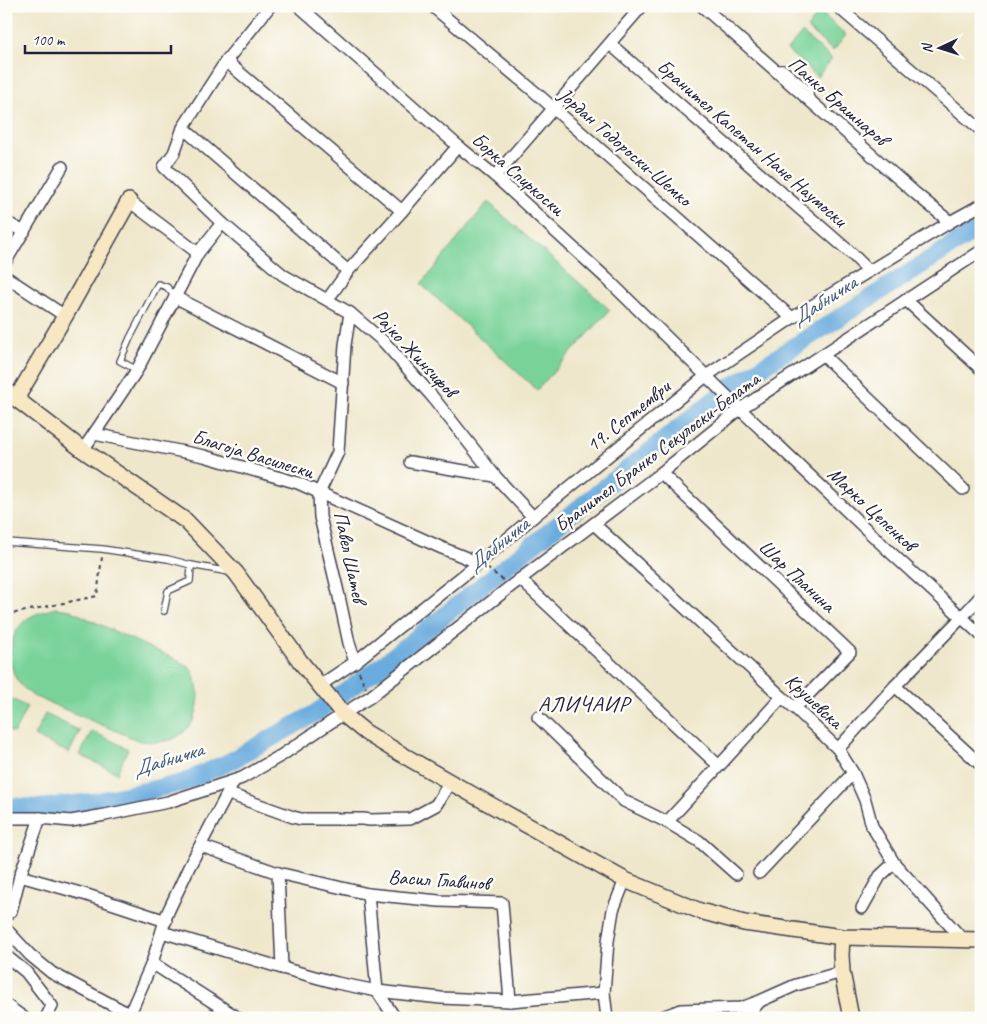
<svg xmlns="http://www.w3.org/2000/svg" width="987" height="1024" font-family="Caveat,sans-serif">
  <rect width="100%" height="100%" fill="#fdfcf7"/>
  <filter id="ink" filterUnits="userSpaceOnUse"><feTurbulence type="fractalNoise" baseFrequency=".02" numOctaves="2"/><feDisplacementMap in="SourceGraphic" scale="10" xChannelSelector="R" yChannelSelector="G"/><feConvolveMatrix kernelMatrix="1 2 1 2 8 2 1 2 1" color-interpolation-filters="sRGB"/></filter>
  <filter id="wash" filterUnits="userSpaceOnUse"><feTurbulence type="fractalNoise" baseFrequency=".0096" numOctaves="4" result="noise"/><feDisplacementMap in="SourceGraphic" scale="20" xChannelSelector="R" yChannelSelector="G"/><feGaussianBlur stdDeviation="1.12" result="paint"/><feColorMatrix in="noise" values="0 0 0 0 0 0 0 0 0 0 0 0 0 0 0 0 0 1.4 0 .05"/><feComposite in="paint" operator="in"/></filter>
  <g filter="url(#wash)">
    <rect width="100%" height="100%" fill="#efe7cb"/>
    <g fill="#79d399" stroke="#4e7a6a">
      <path d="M820,12L846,35L833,51L807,28Z"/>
      <path d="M802,33L832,59L817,77L787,50Z"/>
      <path d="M488,202L610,310L537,390L421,284Z"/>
      <path d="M56,608L70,610C96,623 123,635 150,648C161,653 183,661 191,669C193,672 194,676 195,680C201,694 199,711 191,724C177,743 161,743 140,741L33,696C26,690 18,684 15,676C6,658 10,632 27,619C36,613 45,611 56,608Z"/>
      <path d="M6,696L27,707L14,733L6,730Z"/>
      <path d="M45,714L80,731L69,753L34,736Z"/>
      <path d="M92,731L128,749L117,773L80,755Z"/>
    </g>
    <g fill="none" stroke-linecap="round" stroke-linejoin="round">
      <path stroke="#6aacde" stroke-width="18" d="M6,806L38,808L93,802L182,783L229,762L314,714L376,670L729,388L981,227"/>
    </g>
  </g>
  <g filter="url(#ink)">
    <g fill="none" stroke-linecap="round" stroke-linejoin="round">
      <defs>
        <g id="lane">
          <path d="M774,68H784L810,90V99"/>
          <path d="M137,370L120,361L130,338L158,284L167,287L175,297"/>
          <path d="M6,542L102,549L168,559L191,565L229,572"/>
          <path d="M164,611L168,591L190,581L191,565"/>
        </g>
        <g id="street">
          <path d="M270,6L226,61L183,128L174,153L164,167L222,223L283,275L350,313L384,342L431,395L495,476L533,517"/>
          <path d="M299,6L458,146L495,176L606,278L740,409L889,551L981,635"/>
          <path d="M432,6L535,92L792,318"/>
          <path d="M702,6L915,193L950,222"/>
          <path d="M837,6L981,130"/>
          <path d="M610,44L851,253L869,271"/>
          <path d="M226,61L402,211"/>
          <path d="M183,128L348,271"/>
          <path d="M495,176L642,6"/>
          <path d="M129,201L198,253"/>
          <path d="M6,222L24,232"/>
          <path d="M6,261L62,167"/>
          <path d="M6,277L65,316"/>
          <path d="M175,297L343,383"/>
          <path d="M328,299L348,271L402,211L458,146"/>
          <path d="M906,300L981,369"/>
          <path d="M350,313L345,345L338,452L319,493L320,517L338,592L349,643L355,662"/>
          <path d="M823,355L963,489"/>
          <path d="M94,434L204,456L298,483L442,548L479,563"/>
          <path d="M83,450L137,370L198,253L222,223"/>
          <path d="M410,462L495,476"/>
          <path d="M661,473L850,652L795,708"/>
          <path d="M594,524L782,697L795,708L838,749L853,773L865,800L872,826L894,863L963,940"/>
          <path d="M520,579L719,766"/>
          <path d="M319,686L355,662L479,563L533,517L706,376L792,318L950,222L981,205"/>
          <path d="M895,686L981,765"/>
          <path d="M538,717L624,801L667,822L699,841L736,874"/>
          <path d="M838,749L895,686L961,618L981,596"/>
          <path d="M229,794L293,817L301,819H363L370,820L410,819L436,805L450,782"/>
          <path d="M6,818H40L71,821L105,815L168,802L242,778L282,755L343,714L370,697L511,586L661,473L740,409L981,251"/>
          <path d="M667,822L719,766L782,697"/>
          <path d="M201,846L278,873L368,894L439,901L502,903L510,1001"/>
          <path d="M278,873L282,968"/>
          <path d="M759,873L853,773"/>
          <path d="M20,876L87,895L166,921"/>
          <path d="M368,894L377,991L395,1018"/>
          <path d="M862,908L880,876L894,863"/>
          <path d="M6,915L11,911L20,876L40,818"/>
          <path d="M6,929L30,955L52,973L129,1014"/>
          <path d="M162,932L282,968L337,983L377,991L441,998L510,1001L604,993"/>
          <path d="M6,956L26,972L52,1006L46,1018"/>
          <path d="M152,963L238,1018"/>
          <path d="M6,1005L24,1018"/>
          <path d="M128,1018L152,963L167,914L189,867L234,781"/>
          <path d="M607,1018L604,993L608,941L613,910L625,880"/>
          <path d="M659,1018L681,1010L741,1008L760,1001L796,985L842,972"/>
          <path d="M746,1018L759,1002"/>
        </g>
        <g id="secondary">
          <path d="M6,391L83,450L186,521L236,573L300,661L343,714L365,732L396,751L450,782L625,880L700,911L744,923L842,937L981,940"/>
          <path d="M16,399L65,316L129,201"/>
          <path d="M842,937L841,955L842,972L851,1018"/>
        </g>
      </defs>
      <use href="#lane" stroke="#414051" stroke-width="8"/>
      <use href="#street" stroke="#414051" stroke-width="14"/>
      <use href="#secondary" stroke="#414051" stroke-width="18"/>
      <g stroke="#414051" stroke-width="2" stroke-dasharray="4 4" stroke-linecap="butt">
        <path d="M487,568L503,580"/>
        <path d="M6,615L97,596L102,557"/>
        <path d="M359,672L366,688"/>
      </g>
      <use href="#lane" stroke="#fff" stroke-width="5.5"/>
      <use href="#street" stroke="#fff" stroke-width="11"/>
      <use href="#secondary" stroke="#f7e8c3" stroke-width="15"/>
    </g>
  </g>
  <g text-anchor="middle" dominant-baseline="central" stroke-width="5" stroke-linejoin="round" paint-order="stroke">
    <g font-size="20" fill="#22223b" stroke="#fdfcf7">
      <text transform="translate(838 101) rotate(41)">Панко Брашнаров</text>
      <text transform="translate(752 143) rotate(41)">Бранител Капетан Нане Наумоски</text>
      <text transform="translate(625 147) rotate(41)">Јордан Тодороски-Шемко</text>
      <text transform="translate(518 174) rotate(41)">Борка Спиркоски</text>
      <text transform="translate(415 353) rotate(47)">Рајко Жинѕифов</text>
      <text transform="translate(628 416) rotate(-39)">19. Септември</text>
      <text transform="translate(657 452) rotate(-37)">Бранител Бранко Секулоски-Белата</text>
      <text transform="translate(253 454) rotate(17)">Благоја Василески</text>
      <text transform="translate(872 509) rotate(43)">Марко Цепенков</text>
      <text transform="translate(350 557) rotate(78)">Павел Шатев</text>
      <text transform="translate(797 576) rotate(43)">Шар Планина</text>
      <text transform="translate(814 701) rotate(43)">Крушевска</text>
      <text transform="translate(439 880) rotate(4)">Васил Главинов</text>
    </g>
    <g font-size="21" font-style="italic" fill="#3f597c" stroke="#fdfcf7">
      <text transform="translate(824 300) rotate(-33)">Дабничка</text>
      <text transform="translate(498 544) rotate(-39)">Дабничка</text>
      <text transform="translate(168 759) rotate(-17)">Дабничка</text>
    </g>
    <g font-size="22" letter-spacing="1" fill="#22223b" stroke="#fdfcf7">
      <text x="584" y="704">АЛИЧАИР</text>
    </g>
  </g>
  <rect width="987" height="1024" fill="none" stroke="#fdfcf7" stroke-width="25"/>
  <g transform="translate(940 48) rotate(266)" stroke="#fdfcf7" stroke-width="4" paint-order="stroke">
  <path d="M0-4L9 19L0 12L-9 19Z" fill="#22223b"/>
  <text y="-8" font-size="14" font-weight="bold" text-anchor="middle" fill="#22223b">N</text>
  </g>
  <path d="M25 45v8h146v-8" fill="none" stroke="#22223b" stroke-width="2.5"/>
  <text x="32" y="45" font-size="15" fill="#22223b" stroke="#fdfcf7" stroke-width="4" paint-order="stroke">100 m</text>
</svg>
